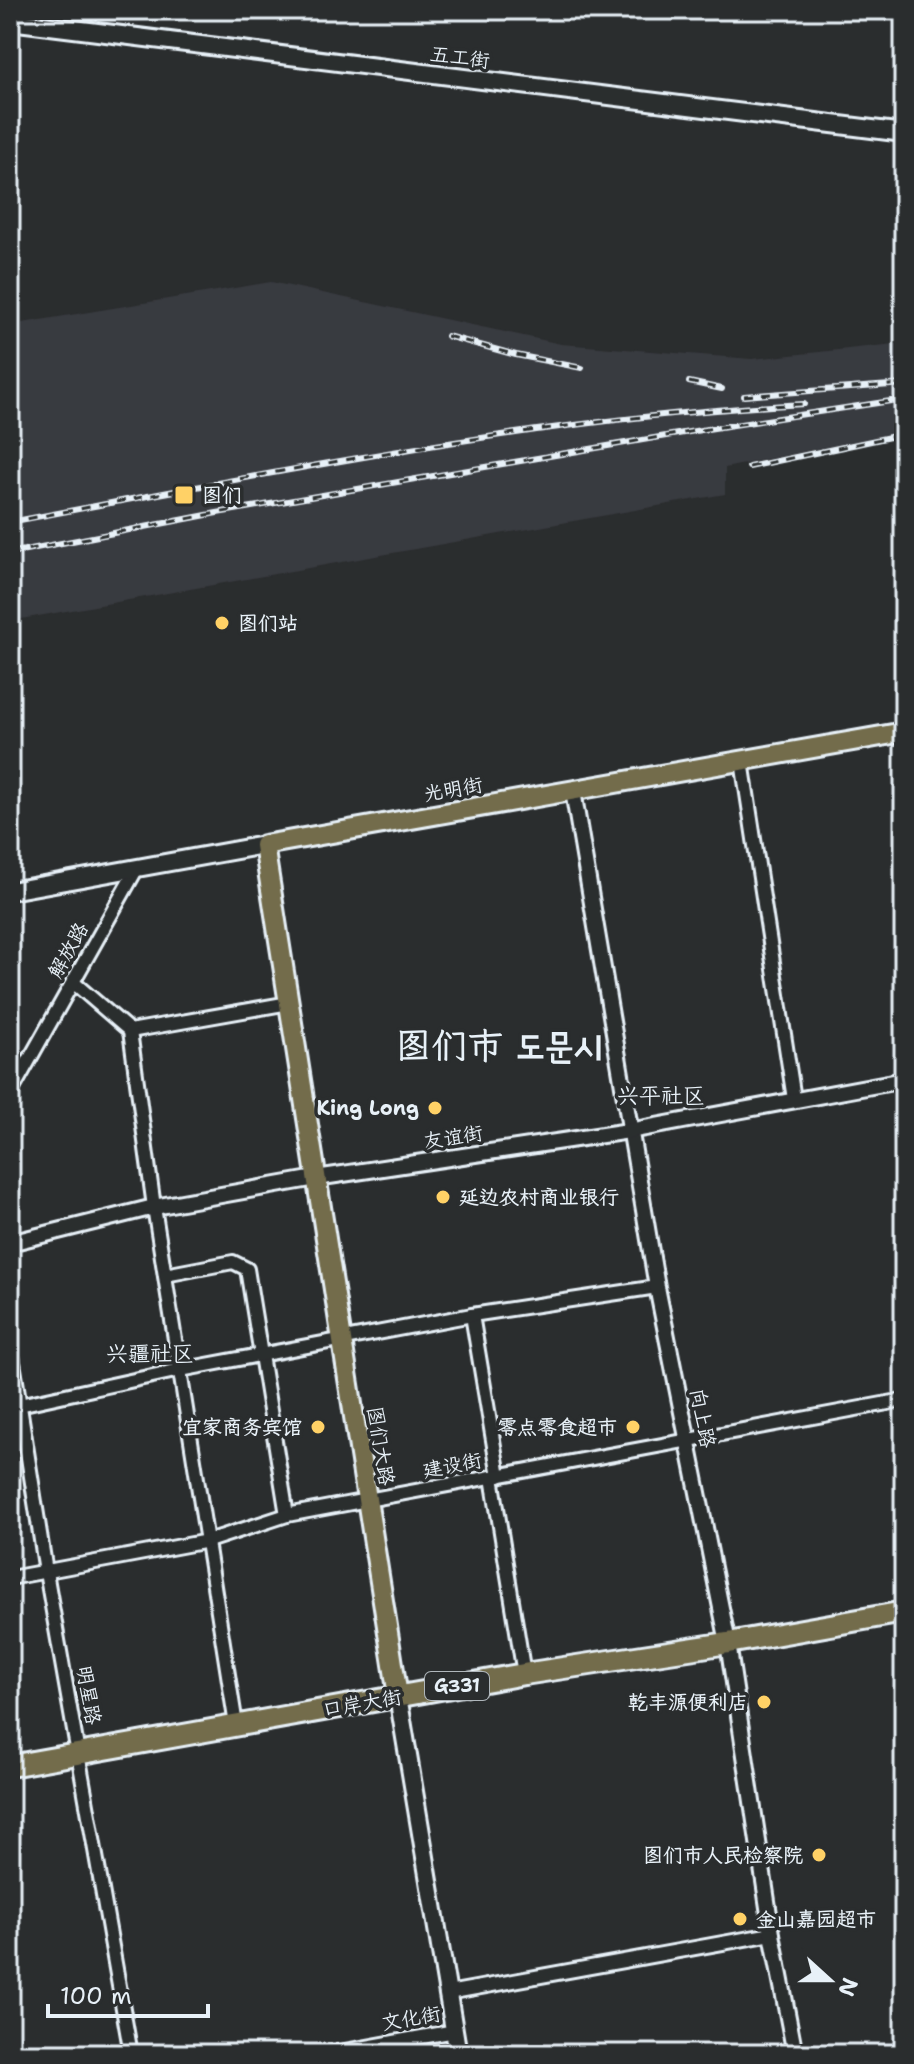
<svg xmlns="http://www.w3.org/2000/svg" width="914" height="2064" font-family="'Shantell Sans','LXGW WenKai TC','Poor Story',sans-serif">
  <rect width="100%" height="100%" fill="#2a2d2e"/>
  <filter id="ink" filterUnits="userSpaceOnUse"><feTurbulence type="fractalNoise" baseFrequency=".0125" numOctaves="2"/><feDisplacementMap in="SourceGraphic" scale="16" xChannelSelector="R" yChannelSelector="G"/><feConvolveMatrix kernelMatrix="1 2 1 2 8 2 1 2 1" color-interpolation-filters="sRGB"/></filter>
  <g filter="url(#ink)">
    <path fill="#393a40" d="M271,282L561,344L752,359L904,343V431L725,468V494L10,621V325Z"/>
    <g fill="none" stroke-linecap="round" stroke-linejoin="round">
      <defs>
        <g id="minor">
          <path d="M742,761L794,1099"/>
          <path d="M73,982L130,1031L289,1003"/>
          <path d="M130,1031L154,1207L236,1725"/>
          <path d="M10,1094L137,868"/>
          <path d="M165,1275L233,1262L247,1269L287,1515"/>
          <path d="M472,1315L499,1476"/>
          <path d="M10,1343L46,1572L131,2054"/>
          <path d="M10,1407L180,1370L472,1315L657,1287"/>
          <path d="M492,1477L524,1674"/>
          <path d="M10,1578L208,1541L287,1515L904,1400"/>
          <path d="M448,1993L772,1934"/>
          <path d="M328,2054L455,2031"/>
        </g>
        <g id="tertiary">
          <path d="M573,791L657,1287L728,1643L772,1934L795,2054"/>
          <path d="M10,1243L154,1207L316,1178L629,1131L904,1080"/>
        </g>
        <g id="secondary">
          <path d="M10,21L904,133"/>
          <path d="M10,891L264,845"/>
          <path d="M398,1696L458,2054"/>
        </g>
        <path id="primary" d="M398,1696L264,845L904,732"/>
        <path id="trunk" d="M10,1766L524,1674L728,1643L904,1612"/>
      </defs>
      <use href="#minor" stroke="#e8f1f8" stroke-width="18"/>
      <use href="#tertiary" stroke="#e8f1f8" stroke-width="20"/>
      <use href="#secondary" stroke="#e8f1f8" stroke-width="22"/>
      <use href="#primary" stroke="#e8f1f8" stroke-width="24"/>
      <use href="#trunk" stroke="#e8f1f8" stroke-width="26"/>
      <use href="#minor" stroke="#2a2d2e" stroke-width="12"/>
      <use href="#tertiary" stroke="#2a2d2e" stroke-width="14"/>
      <use href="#secondary" stroke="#2a2d2e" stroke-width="16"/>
      <use href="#primary" stroke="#736c4b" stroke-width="18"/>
      <use href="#trunk" stroke="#736c4b" stroke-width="20"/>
      <defs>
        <g id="rail">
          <path d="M447,336L516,355L582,368"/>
          <path d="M689,382L722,389"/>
          <path d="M744,396L904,384"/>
          <path d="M749,467L904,434"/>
          <path d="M10,522C273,473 536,418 804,404"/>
          <path d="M10,553L217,513L701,430L904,399"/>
        </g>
      </defs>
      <use href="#rail" stroke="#e8f1f8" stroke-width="6"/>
      <use href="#rail" stroke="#2a2d2e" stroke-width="3" stroke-dasharray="9" stroke-linecap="butt"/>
    </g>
  </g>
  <g fill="#ffd166" stroke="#2a2d2e" stroke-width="3">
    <rect x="174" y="485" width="20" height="20" rx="4"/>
    <circle cx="222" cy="623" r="8"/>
    <circle cx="435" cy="1108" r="8"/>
    <circle cx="443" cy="1197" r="8"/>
    <circle cx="318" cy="1427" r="8"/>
    <circle cx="633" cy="1427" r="8"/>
    <circle cx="764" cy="1702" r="8"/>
    <circle cx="819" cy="1855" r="8"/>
    <circle cx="740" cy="1919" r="8"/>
  </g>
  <g text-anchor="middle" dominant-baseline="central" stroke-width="7" stroke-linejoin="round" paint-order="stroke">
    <rect fill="#2a2d2e" stroke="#afb6bb" stroke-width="2" x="425" y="1672" width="64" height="28" rx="6"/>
    <g font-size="18" font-weight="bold" fill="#e8f1f8">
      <text x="457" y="1686">G331</text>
    </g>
    <g font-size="20" fill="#e8f1f8" stroke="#2a2d2e">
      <text transform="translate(460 57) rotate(7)">五工街</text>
      <text transform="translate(453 789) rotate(-10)">光明街</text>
      <text transform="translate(68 950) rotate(-61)">解放路</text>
      <text transform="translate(453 1137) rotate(-9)">友谊街</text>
      <text transform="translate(703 1418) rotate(79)">向上路</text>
      <text transform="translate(381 1446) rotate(81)">图们大路</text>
      <text transform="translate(452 1465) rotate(-11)">建设街</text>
      <text transform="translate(89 1695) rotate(80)">明星路</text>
      <text transform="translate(362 1703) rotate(-10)">口岸大街</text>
      <text transform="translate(411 2018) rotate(-10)">文化街</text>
    </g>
    <g font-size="20" font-weight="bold" fill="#e8f1f8" stroke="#2a2d2e" text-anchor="end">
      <text x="202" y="495" text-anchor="start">图们</text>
      <text x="238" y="623" text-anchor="start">图们站</text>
      <text x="419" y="1108">King Long</text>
      <text x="459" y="1197" text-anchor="start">延边农村商业银行</text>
      <text x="302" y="1427">宜家商务宾馆</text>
      <text x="617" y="1427">零点零食超市</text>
      <text x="748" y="1702">乾丰源便利店</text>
      <text x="803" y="1855">图们市人民检察院</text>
      <text x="756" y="1919" text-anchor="start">金山嘉园超市</text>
    </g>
    <g font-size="22" fill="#e8f1f8" stroke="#2a2d2e">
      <text x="661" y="1095">兴平社区</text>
      <text x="150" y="1353">兴疆社区</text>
    </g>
    <g font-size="36" font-weight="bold" fill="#e8f1f8" stroke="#2a2d2e">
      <text x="499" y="1045">图们市 도문시</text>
    </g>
  </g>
  <rect width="914" height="2064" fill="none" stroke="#2a2d2e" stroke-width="40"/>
  <rect x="20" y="20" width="874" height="2024" fill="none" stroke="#e8f1f8" stroke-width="3" filter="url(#ink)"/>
  <g transform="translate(830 1980) rotate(111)" stroke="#2a2d2e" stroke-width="6" paint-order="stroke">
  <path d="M0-6L14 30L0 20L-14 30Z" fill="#e8f1f8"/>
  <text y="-12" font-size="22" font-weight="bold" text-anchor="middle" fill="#e8f1f8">N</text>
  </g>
  <path d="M48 2004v12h160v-12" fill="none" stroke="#e8f1f8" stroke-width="4"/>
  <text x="60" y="2004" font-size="24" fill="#e8f1f8" stroke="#2a2d2e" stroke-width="6" paint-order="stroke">100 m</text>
</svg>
